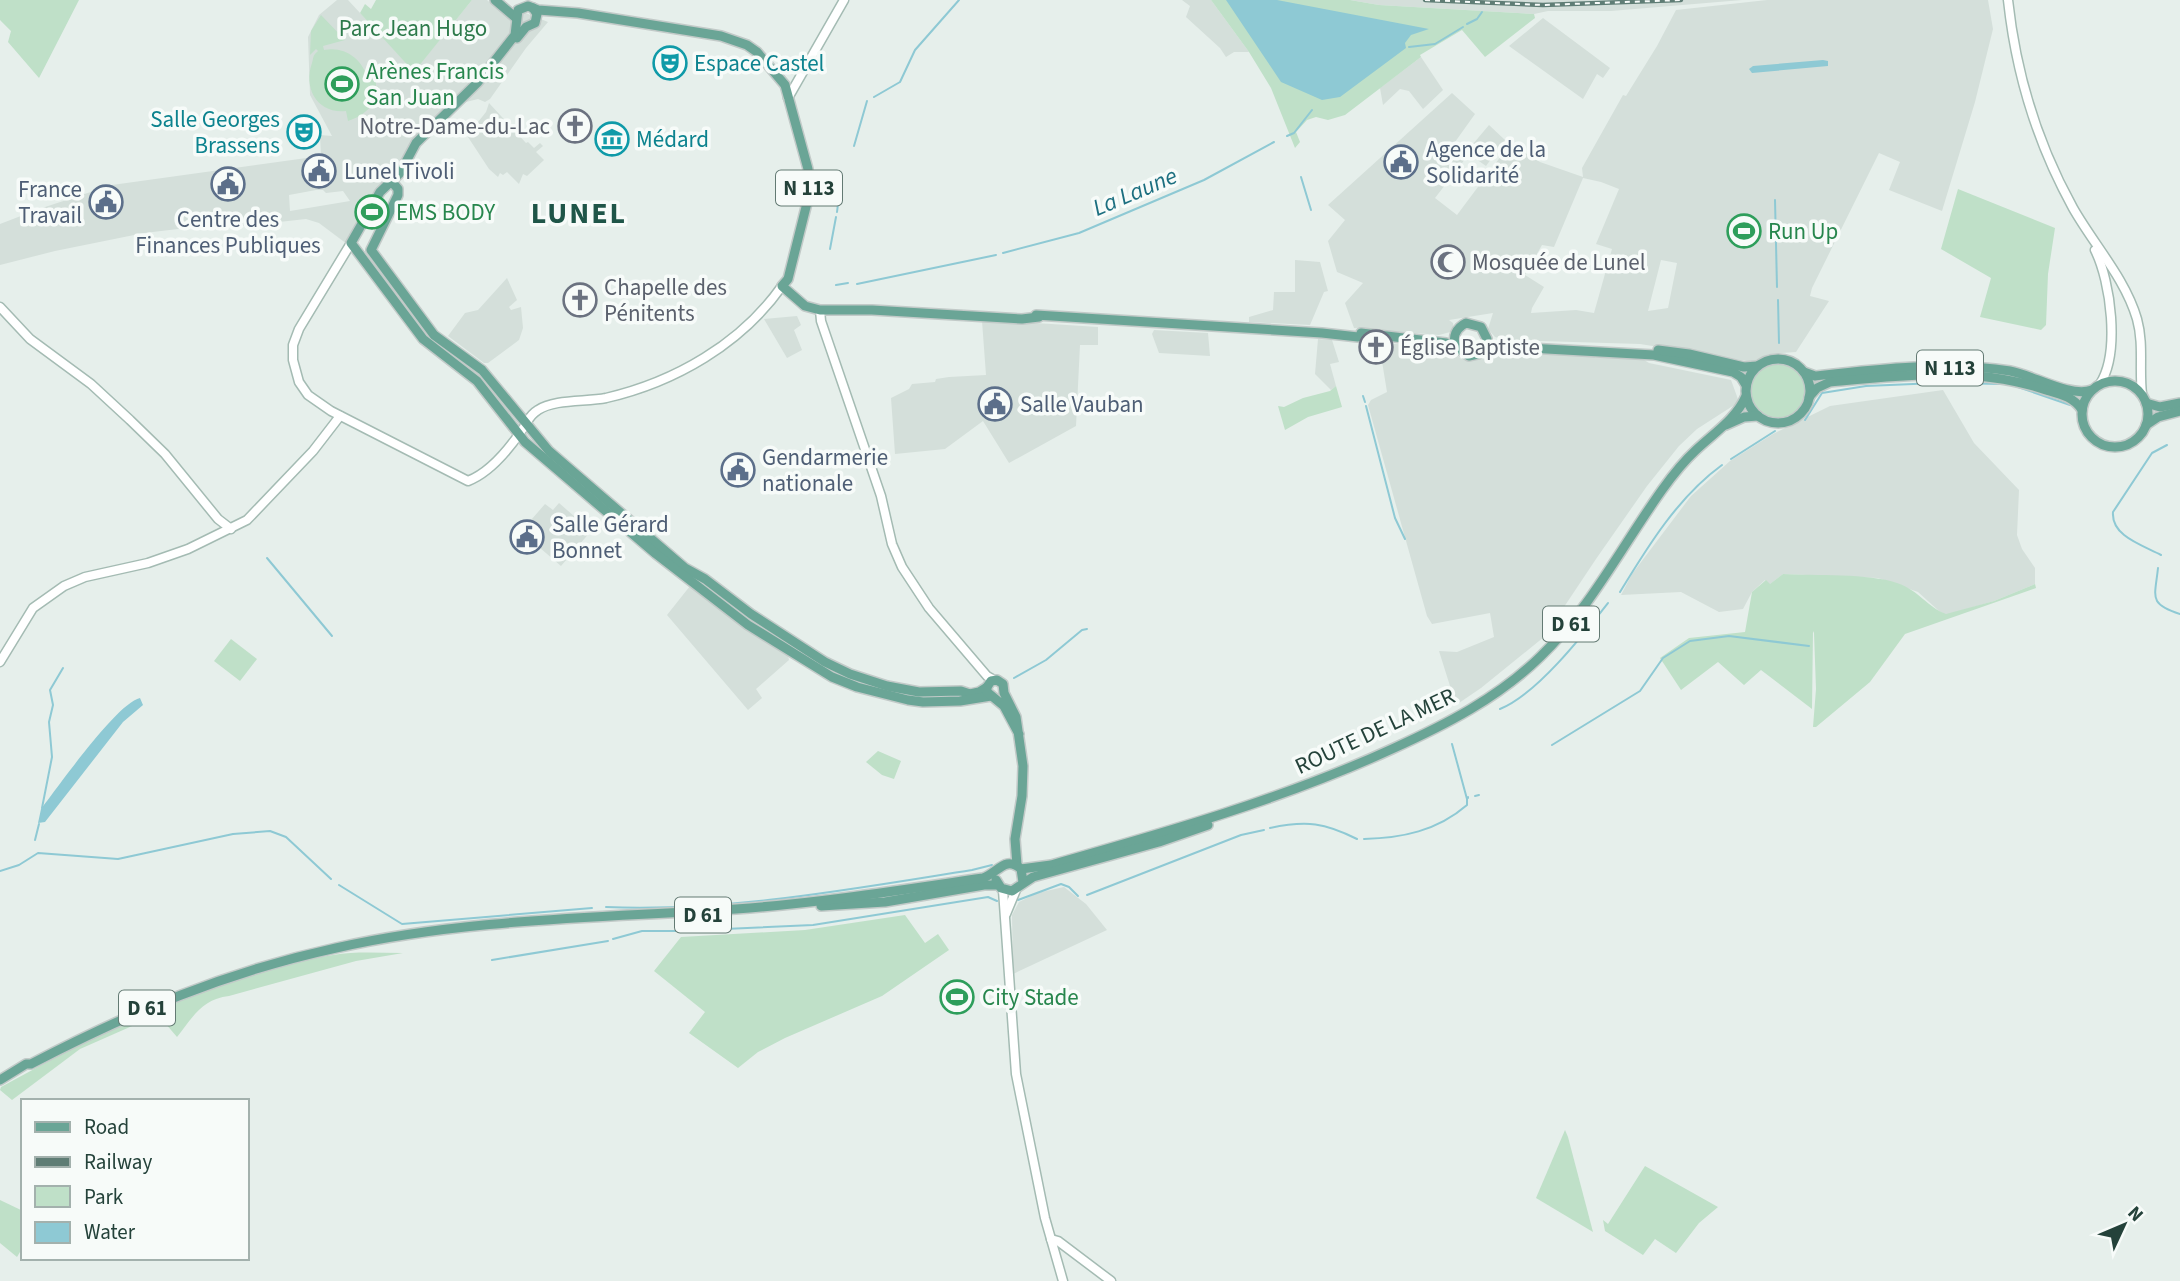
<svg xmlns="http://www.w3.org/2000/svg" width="2180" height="1281" font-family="'Source Sans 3',sans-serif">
  <rect width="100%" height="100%" fill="#e6efeb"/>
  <g fill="#d4dfda" fill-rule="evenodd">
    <path d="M337,0H348L414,71L472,0H487L507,17L511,7L548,22L526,48L490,99L485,102L478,99L466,102L414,139L392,173L388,192L374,198L347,244L319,223L306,219L216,229L212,225L144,233L55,251L0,265V224L39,209L112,185L321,156L320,135L332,136L310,95L308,37L319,15ZM316,190H323L326,193L343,191L350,201L290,211L289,195Z"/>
    <path d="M1182,0H1211L1249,52H1234L1226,57L1220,48L1186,17L1190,6Z"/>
    <path d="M1350,0H1742L1611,11H1548L1534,14L1379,5Z"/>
    <path d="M1767,0H1988L1993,29L1975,102L1942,211L1889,190L1900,162L1879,153L1812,288L1810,296L1829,301L1796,352L1769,354L1753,362L1640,344L1505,340L1495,337L1488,329L1493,313L1449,320L1453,323L1454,331L1439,335L1354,328L1345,303L1363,283L1337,272L1328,241L1345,220L1328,205L1452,93L1475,114L1455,142L1469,153L1473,144L1489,125L1505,140L1486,166L1469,154L1435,198L1457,215L1510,144L1540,162L1583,177L1582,168L1623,95L1626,96L1657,46L1676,10ZM1583,178L1601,182L1619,189L1596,244L1612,249L1594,313L1576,310L1531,313L1532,308L1544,287L1525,275L1542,245L1554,247ZM1661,260L1677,263L1668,308L1648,311Z"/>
    <path d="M1543,18L1610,68L1603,78L1597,74L1583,99L1509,46Z"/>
    <path d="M1421,57L1443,90L1423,109L1409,91L1400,89L1383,105L1380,88Z"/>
    <path d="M489,103L526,143L528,142L534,148L540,143L543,146L536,152L544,160L527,176L523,174L519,184L507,172L503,175L500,173L498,177L489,169L466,134L473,123L478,122L486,112Z"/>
    <path d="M1295,260L1320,262L1328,291L1324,292L1310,325L1249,322V317L1273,310L1274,292H1295Z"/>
    <path d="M507,278L517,300L509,307L511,310L521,307L523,328L519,340L488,363H484L448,336L465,313L478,310Z"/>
    <path d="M797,316L801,325L794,330L802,350L787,358L764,319Z"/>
    <path d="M989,320L1098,327V345H1080L1076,426L1009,463L983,421L945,449L895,454L891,398L909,389L912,384L935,382L936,379L949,377L986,375L982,321Z"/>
    <path d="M1154,330L1208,333L1210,356L1159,353L1152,334Z"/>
    <path d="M1318,339L1332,340L1339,362L1330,364L1336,386L1331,390L1315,374Z"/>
    <path d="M1379,343L1450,347L1461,359L1482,358L1494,349L1594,355L1595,358H1641L1649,363L1731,380L1739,402L1697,429L1679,446L1647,486L1596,559L1558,616L1555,628L1481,688L1456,705L1439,651L1457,652L1494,637L1490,613L1432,624L1427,616L1368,405L1371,400L1387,392Z"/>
    <path d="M1943,390L1974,443L2019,490L2017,535L2022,549L2035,568V584L1994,601L1946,615L1939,611L1918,592L1878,578L1783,574L1769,585L1765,580L1752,592L1743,609L1719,612L1681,592L1621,595L1632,574L1691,496L1730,461L1773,434L1830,406Z"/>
    <path d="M559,503L591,531L561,566L532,541L535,536L525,527L545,504L553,510Z"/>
    <path d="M690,586L741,625L788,655L789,660L756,689L762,698L748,710L667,615Z"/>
    <path d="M1064,887L1086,904L1107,930L1013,974L1012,915L1019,902L1037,893Z"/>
  </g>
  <g fill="#bfe0c8">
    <path d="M0,0H79L39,78L8,42L11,31L0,20Z"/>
    <path d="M376,0H472L414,72L360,13L365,4L371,9Z"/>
    <path d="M1211,0H1350L1379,5L1534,14L1535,18L1485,57L1462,30L1420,55L1421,57L1345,115L1328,120L1316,117L1307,120L1296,132L1300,142L1295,148L1271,88L1249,52Z"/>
    <path d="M321,15L345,40L323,46L324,50C344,46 362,58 368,79H376V86L379,87C375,105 366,115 348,121L346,111C317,114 303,88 312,63C314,57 312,56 318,51L316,49L310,55L311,31Z"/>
    <path d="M1958,189L2055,228L2048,274L2046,325L2041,330L1980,317L1991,278L1941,249Z"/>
    <circle cx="1778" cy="391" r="28"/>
    <path d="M1336,386L1342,407L1308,417L1285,430L1278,406L1284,407L1303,398L1330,391Z"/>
    <path d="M1783,574C1815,576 1869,573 1897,583C1920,591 1927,607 1946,614L1994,601L2035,584L2036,588L1905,634L1870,682L1816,727H1813L1816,689L1814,633L1813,631L1812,709L1761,670L1744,685L1718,662L1681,690L1660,658L1689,638L1745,632L1752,592L1766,580L1770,584Z"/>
    <path d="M231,639L257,659L240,681L214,661Z"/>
    <path d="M878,751L901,761L894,779L882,775L866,762Z"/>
    <path d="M905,915L925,943L938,934L949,950L882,996L785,1038L758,1052L738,1068L689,1033L705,1012L654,971L681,937L805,930Z"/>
    <path d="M403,953L356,961L229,996C202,999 193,1017 177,1037L165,1023L148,1019L80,1049L12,1100L0,1090L1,1087C105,1030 215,974 333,955C356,951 380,953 403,953Z"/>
    <path d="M1565,1130L1568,1137L1593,1232L1536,1198Z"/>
    <path d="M1645,1166L1718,1207L1699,1223L1676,1253L1655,1239L1643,1255L1605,1231L1603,1220L1608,1224Z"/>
    <path d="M0,1200L23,1211V1247L17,1257L0,1243Z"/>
  </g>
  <g fill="#8ec9d4">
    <path d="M1226,0H1277L1429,29L1411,35L1405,43L1406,48L1340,97L1322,100L1281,82Z"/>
    <path d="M1823,60L1828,61V66L1752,73L1749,69L1753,66Z"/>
    <path d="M140,698L143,705L123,722L45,822L38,823L41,809C58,787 117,703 140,698Z"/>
  </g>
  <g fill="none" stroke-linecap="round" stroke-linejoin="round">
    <g stroke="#8ec9d4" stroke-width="2">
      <path d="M1467,24L1477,19L1482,12"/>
      <path d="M1409,47L1435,44L1463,27"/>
      <path d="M874,97L900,82L915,50L959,0"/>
      <path d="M1287,136L1294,133L1312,110"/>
      <path d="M854,146L867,101"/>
      <path d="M1301,177L1311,210"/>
      <path d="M1775,200L1777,287"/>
      <path d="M837,212L839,196"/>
      <path d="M830,249L836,217"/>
      <path d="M1003,253L1079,233L1204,180L1274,142"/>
      <path d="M857,284L996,255"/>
      <path d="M836,285L848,283"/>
      <path d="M1778,300L1779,343"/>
      <path d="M1947,383L2002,384"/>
      <path d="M2015,386L2070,405"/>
      <path d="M1363,396L1365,402"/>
      <path d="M1366,406L1395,518L1405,539"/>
      <path d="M1805,420L1822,393L1866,386L1937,383"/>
      <path d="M1731,459L1775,431"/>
      <path d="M2161,555C2142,545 2111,536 2113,512L2152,453L2167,445"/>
      <path d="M267,558L332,636"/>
      <path d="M2158,568C2155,597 2148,604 2180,614"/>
      <path d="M1620,592C1648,546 1678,497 1722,465"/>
      <path d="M1014,678L1046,660L1082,630L1087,629"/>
      <path d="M1500,709C1537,694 1583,635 1608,603"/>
      <path d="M1552,745L1640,691L1663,658L1690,641L1729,636L1809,646"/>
      <path d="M1475,796L1479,795"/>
      <path d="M1468,797V798"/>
      <path d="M42,808L52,757L49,722L53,705L50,690L63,668"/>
      <path d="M1270,828C1307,820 1325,823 1357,839"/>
      <path d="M1364,839C1402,838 1437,831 1467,805V799L1452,744"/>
      <path d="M35,840L39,824"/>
      <path d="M0,871L19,865L38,853L118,859L233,834L270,831L286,837L331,879"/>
      <path d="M339,885L402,924L592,908"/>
      <path d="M1087,895L1241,835L1264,830"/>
      <path d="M1018,900L1061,884L1069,887L1078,896"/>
      <path d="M606,907C728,912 852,889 972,870L992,865"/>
      <path d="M613,939L642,931H680L813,925L988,897L997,901"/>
      <path d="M492,960L608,941"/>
    </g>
    <defs>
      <g id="secondary">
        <path d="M2008,0C2016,74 2037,143 2073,208C2094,245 2125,278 2137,319C2144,344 2139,369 2142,394"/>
        <path d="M788,98L844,0"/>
        <path d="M351,243L299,329L293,345V360L299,382L308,395L331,411L468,481C489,473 509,449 522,430C528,422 528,416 538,410C554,399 586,402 606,398C675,382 741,344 782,286"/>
        <path d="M2095,250C2111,282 2120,353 2100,384"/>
        <path d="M0,307L30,339L91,384L130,420L165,454L218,519L231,529"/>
        <path d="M820,310L821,321L881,496L892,544L902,567L929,608L987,676L994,680"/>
        <path d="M0,662L33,608L64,586L85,577L148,563L188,549L247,520L313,451L340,416"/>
        <path d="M1003,890L1016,1074L1045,1218L1063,1281"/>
        <path d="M1006,914L1016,890"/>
        <path d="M1051,1239L1058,1241L1111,1281"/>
      </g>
      <g id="primary">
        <path d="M495,0L516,18"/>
        <path d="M517,38L526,27L535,23L537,14L533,8"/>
        <path d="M392,182L398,189V195L371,250L434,335L482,370L549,451L685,568L705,579L751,614L825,662L850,674L887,686L919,692L961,691L970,694L979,692L987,687"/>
        <path d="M1036,315L1322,333L1358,337L1366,335"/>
        <path d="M1361,333L1446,343L1456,347"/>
        <path d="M1484,349L1487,339L1481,327L1466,323C1456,328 1452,337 1456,347L1469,356L1478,354L1495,346L1654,355L1733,372L1741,377L1746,385"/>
        <path d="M1658,350L1689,354L1744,367L1757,366"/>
        <circle cx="1778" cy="391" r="32"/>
        <path d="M1804,372L1815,376C1878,369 1947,361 2010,371C2033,375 2070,398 2092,390"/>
        <circle cx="2115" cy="414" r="33"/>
        <path d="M1809,397L1817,388L1830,382C1902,375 1977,366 2046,390C2060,394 2074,397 2082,410"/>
        <path d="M2146,403L2160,407L2180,403"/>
        <path d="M1726,425L1744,417L1758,416"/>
        <path d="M2146,425L2158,417L2180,411"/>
        <path d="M991,696L960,701L923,702L908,700L857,687L832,677L748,625L656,554L525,442L477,381L423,339L351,243L380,192L400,173L416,143L478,82L515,35L518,10L528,6L538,10L578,13L721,36L747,45L757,52L785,85L808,169V199L788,279L782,286L805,306L820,310H872L1022,319L1039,317"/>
        <path d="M1017,865L1015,839L1022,796L1023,766L1016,717L1004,693L1003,684L997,680L991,681L987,687V692L1004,706L1019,734"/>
        <path d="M1021,869L1051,865C1167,832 1283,799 1392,749C1445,725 1498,698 1540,657C1590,609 1622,546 1662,490C1672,476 1683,462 1696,450C1714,433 1736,419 1746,396"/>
        <path d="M996,880L1001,888L1012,891L1033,877L1159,842L1208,825"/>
        <path d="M821,906L885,902L984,885H998"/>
        <path d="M0,1080L26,1064H31C131,1012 226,972 336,948C468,918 603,918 736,909C819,903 901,890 983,878C998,873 1005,855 1021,869L1023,882"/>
      </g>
    </defs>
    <use href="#secondary" stroke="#a4bbb3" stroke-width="11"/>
    <use href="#primary" stroke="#c2cac8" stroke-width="12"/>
    <use href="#secondary" stroke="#fff" stroke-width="8"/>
    <use href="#primary" stroke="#6aa596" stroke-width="9"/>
    <defs>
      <path id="rail" d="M1425,0L1543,5L1681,0"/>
    </defs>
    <use href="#rail" stroke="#5f7d75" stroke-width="4.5"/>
    <use href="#rail" stroke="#f7fbf9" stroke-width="2" stroke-dasharray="5" stroke-linecap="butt"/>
  </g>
  <defs>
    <symbol id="theatre-ring" viewBox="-11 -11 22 22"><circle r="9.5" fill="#f7fbf9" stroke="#0f9aa8" stroke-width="1.5"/><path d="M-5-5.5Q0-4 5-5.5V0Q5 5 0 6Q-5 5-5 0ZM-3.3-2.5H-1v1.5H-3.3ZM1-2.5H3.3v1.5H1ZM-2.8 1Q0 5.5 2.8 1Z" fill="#0f9aa8"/></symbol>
    <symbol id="stadium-ring" viewBox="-11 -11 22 22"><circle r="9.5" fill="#f7fbf9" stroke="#2e9e5b" stroke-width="1.5"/><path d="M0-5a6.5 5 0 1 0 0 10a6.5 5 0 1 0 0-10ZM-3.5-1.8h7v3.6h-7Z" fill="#2e9e5b"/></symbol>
    <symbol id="church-ring" viewBox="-11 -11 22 22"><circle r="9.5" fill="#f7fbf9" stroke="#6b7280" stroke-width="1.5"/><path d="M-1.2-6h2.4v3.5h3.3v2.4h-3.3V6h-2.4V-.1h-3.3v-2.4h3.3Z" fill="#6b7280"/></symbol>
    <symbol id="museum-ring" viewBox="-11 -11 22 22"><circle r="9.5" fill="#f7fbf9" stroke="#0f9aa8" stroke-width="1.5"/><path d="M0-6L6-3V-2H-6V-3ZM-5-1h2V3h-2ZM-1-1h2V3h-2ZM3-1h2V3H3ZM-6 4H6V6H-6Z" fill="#0f9aa8"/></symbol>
    <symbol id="civic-ring" viewBox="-11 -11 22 22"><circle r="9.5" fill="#f7fbf9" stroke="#5c6f8a" stroke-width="1.5"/><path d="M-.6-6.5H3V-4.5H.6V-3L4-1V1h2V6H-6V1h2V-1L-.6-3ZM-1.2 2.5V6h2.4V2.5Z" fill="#5c6f8a"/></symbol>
    <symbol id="mosque-ring" viewBox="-11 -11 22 22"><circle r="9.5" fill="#f7fbf9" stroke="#6b7280" stroke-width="1.5"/><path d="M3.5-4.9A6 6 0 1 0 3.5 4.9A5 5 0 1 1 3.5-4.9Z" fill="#6b7280"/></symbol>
  </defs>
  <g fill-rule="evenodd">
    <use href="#theatre-ring" x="651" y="44" width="38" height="38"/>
    <use href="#stadium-ring" x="323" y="65" width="38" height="38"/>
    <use href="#church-ring" x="556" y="107" width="38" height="38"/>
    <use href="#theatre-ring" x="285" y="113" width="38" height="38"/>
    <use href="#museum-ring" x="593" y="120" width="38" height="38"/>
    <use href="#civic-ring" x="1382" y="143" width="38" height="38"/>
    <use href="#civic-ring" x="300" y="152" width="38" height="38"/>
    <use href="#civic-ring" x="209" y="165" width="38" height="38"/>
    <use href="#civic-ring" x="87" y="183" width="38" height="38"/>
    <use href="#stadium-ring" x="353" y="193" width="38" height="38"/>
    <use href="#stadium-ring" x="1725" y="212" width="38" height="38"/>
    <use href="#mosque-ring" x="1429" y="243" width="38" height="38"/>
    <use href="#church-ring" x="561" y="281" width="38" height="38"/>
    <use href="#church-ring" x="1357" y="328" width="38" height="38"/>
    <use href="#civic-ring" x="976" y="385" width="38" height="38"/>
    <use href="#civic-ring" x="719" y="451" width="38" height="38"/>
    <use href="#civic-ring" x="508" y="518" width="38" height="38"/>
    <use href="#stadium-ring" x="938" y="978" width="38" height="38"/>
  </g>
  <g text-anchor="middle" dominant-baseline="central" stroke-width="7" stroke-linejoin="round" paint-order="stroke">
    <g fill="#f7fbf9" stroke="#637a73" stroke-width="2">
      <rect x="776" y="170.5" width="66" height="35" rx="5"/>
      <rect x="1917" y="350.5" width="66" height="35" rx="5"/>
      <rect x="1543" y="606.5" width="56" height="35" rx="5"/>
      <rect x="675" y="897.5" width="56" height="35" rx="5"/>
      <rect x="119" y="990.5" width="56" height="35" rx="5"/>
    </g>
    <g font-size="21" font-weight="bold" fill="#24423a">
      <text x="809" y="188">N 113</text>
      <text x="1950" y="368">N 113</text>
      <text x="1571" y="624">D 61</text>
      <text x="703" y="915">D 61</text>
      <text x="147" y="1008">D 61</text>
    </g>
    <g font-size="23" fill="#2d7a4b" stroke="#f7fbf9">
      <text x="413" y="28">Parc Jean Hugo</text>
    </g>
    <g font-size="23" fill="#0d838f" stroke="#f7fbf9" text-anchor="start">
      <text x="694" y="63">Espace Castel</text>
      <text x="280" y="119" text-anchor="end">Salle Georges<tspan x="280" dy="26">Brassens</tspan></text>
      <text x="636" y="139">Médard</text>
    </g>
    <g font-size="23" fill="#27864d" stroke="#f7fbf9" text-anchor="start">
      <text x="366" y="71">Arènes Francis<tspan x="366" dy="26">San Juan</tspan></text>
      <text x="396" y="212">EMS BODY</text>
      <text x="1768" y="231">Run Up</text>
      <text x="982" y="997">City Stade</text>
    </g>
    <g font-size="23" fill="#5b616d" stroke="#f7fbf9" text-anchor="start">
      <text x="550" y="126" text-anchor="end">Notre-Dame-du-Lac</text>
      <text x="1472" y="262">Mosquée de Lunel</text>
      <text x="604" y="287">Chapelle des<tspan x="604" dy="26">Pénitents</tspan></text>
      <text x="1400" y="347">Église Baptiste</text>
    </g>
    <g font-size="23" fill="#4e5e75" stroke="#f7fbf9" text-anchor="start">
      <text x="1426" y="149">Agence de la<tspan x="1426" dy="26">Solidarité</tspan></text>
      <text x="344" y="171">Lunel Tivoli</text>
      <text x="82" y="189" text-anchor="end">France<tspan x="82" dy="26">Travail</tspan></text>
      <text x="228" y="219" text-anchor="middle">Centre des<tspan x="228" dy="26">Finances Publiques</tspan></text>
      <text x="1020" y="404">Salle Vauban</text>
      <text x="762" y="457">Gendarmerie<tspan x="762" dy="26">nationale</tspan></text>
      <text x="552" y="524">Salle Gérard<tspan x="552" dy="26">Bonnet</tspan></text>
    </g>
    <g font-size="23" fill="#24423a" stroke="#f7fbf9">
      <text transform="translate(1375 731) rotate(-25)">ROUTE DE LA MER</text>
    </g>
    <g font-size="24" font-style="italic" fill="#1c6f80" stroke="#f7fbf9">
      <text transform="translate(1135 192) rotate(-23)">La Laune</text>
    </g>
    <g font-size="30" font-weight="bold" letter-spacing="2" fill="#1f5548" stroke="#f7fbf9">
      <text x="579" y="213">LUNEL</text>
    </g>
  </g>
  <rect x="21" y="1099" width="228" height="161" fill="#f7fbf9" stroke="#a3b1ad" stroke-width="2"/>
  <rect x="35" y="1122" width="35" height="10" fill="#6aa596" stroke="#a3b1ad" stroke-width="2"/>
  <text x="84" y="1134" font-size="21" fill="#24423a">Road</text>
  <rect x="35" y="1157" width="35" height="10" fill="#5f7d75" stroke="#a3b1ad" stroke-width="2"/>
  <text x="84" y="1169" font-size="21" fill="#24423a">Railway</text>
  <rect x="35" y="1186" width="35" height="21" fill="#bfe0c8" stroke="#a3b1ad" stroke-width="2"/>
  <text x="84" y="1204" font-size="21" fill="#24423a">Park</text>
  <rect x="35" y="1222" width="35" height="21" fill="#8ec9d4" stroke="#a3b1ad" stroke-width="2"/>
  <text x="84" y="1239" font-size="21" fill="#24423a">Water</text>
  <g transform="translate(2124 1225) rotate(46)" stroke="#f7fbf9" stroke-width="5" paint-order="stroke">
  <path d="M0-5L12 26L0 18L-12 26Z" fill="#24423a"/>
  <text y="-10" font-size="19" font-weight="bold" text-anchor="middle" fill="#24423a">N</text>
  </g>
</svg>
